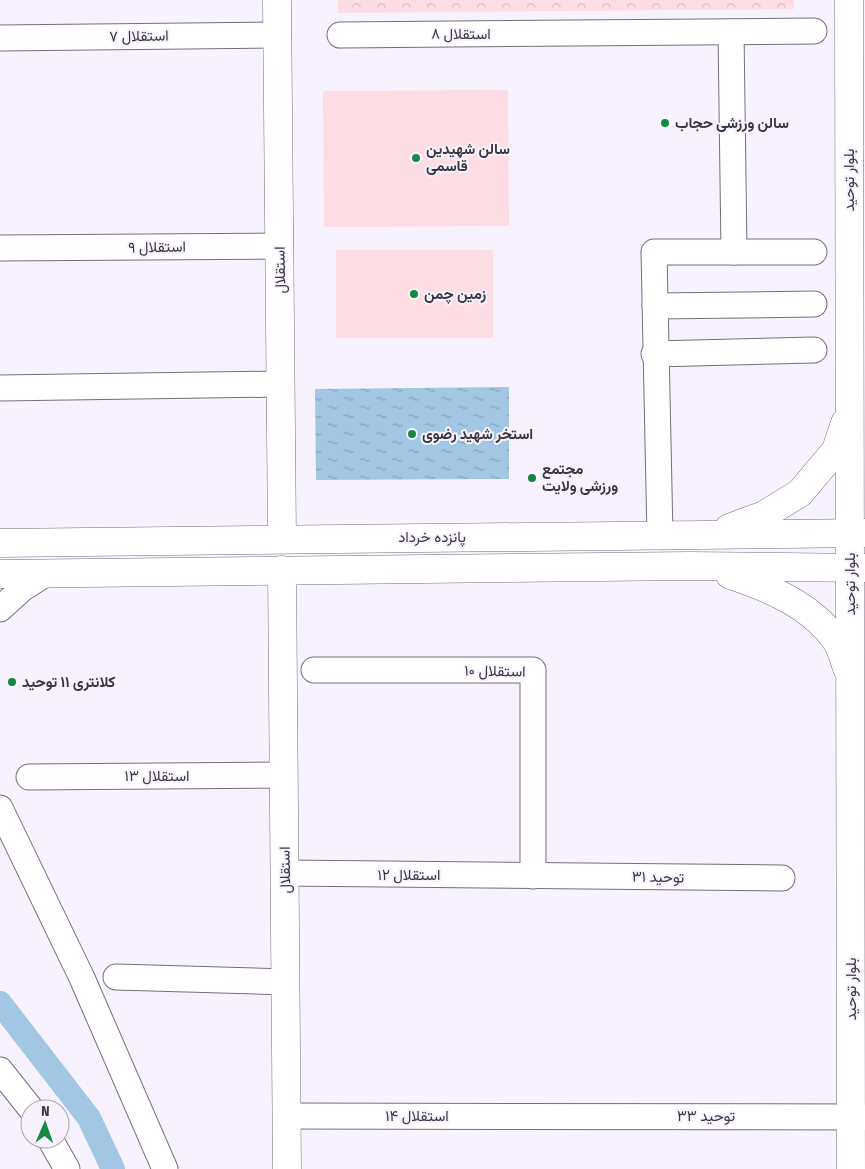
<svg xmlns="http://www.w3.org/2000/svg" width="865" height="1169" font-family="'Fira Sans Condensed',Vazirmatn,sans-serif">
  <defs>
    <pattern id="park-crowns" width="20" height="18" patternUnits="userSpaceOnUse" patternTransform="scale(1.25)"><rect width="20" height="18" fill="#fedde4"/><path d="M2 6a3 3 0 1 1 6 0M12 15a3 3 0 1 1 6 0" fill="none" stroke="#dabec5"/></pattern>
    <pattern id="water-ripples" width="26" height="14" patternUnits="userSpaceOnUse" patternTransform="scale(1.25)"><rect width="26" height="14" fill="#a1c7e5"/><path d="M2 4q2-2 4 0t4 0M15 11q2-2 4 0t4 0" fill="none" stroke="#84a3bb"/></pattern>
  </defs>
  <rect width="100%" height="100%" fill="#f7f2fe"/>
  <g fill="#fedde4">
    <path d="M508,90L509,226L324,227L323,91Z"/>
    <rect x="336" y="250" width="157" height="88"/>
  </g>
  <path fill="url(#park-crowns)" d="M338,0H794V9L338,13Z"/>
  <path fill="url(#water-ripples)" d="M509,387V479L316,480L315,389Z"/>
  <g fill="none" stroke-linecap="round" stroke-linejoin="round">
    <path stroke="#a1c7e5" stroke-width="24" d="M0,1003L89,1118L113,1169"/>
    <defs>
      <g id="street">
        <path d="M731,32L734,252"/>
        <path d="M340,35L814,31"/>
        <path d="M0,38L278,35"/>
        <path d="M0,248L279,246"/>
        <path d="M655,306L814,304"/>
        <path d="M654,354L814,350"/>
        <path d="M0,388L281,384"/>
        <path d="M660,536L654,252H814"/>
        <path d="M0,609L22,589L47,573"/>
        <path d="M314,670H533V876"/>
        <path d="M29,777L284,775"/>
        <path d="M0,808L82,978L165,1169"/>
        <path d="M285,873L782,878"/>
        <path d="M116,977L286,982"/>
        <path d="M0,1070L31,1109"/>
        <path d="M287,1116L865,1117"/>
        <path d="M50,1139L67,1169"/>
      </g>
      <g id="secondary">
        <path d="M277,0L282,539"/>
        <path d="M849,0L851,1169"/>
        <path d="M729,528L764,515L800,493L836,450L845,423"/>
        <path d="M0,543L865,533"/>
        <path d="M282,570L287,1169"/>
        <path d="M0,574L689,566L865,568"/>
        <path d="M730,575C770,588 813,606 837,642C842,650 844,660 847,668"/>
      </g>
    </defs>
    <use href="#street" stroke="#746f7c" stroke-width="27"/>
    <use href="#secondary" stroke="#746f7c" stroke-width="29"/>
    <use href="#street" stroke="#fff" stroke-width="25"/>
    <use href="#secondary" stroke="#fff" stroke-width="28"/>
  </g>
  <g fill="#148943" stroke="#f7f2fe" stroke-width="2">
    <circle cx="665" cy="123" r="5"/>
    <circle cx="416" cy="158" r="5"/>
    <circle cx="414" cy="294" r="5"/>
    <circle cx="412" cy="434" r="5"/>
    <circle cx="532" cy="478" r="5"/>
    <circle cx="12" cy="682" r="5"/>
  </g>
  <g text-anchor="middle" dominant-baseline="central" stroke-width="4" stroke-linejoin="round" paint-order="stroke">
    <g font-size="15" fill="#3a383e" stroke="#f7f2fe">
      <text x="461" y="34">استقلال ۸</text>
      <text transform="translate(139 36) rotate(-1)">استقلال ۷</text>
      <text transform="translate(849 180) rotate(-90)">بلوار توحید</text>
      <text transform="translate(157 247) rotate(-1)">استقلال ۹</text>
      <text transform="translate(280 270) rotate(-91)">استقلال</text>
      <text x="432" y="537">پانزده خرداد</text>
      <text transform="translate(850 584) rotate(-90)">بلوار توحید</text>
      <text transform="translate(495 671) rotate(1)">استقلال ۱۰</text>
      <text x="157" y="776">استقلال ۱۳</text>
      <text transform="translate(285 870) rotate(-91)">استقلال</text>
      <text x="409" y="875">استقلال ۱۲</text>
      <text transform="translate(658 877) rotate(1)">توحید ۳۱</text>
      <text transform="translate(851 989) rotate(-90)">بلوار توحید</text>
      <text x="417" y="1116">استقلال ۱۴</text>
      <text x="706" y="1116">توحید ۳۳</text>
    </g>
    <g font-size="15" font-weight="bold" fill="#3a383e" stroke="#f7f2fe" text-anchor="start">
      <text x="675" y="123">سالن ورزشی حجاب</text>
      <text x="426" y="149">سالن شهیدین<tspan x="426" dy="17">قاسمی</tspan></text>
      <text x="424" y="294">زمین چمن</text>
      <text x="422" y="434">استخر شهید رضوی</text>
      <text x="542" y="469">مجتمع<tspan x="542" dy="17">ورزشی ولایت</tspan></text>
      <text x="22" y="682">کلانتری ۱۱ توحید</text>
    </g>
  </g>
  <g transform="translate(45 1124) rotate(2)"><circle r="24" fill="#f7f2fe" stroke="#aba8b1"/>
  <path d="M0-4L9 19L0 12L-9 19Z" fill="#148943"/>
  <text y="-8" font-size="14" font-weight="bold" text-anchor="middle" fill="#3a383e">N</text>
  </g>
</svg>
